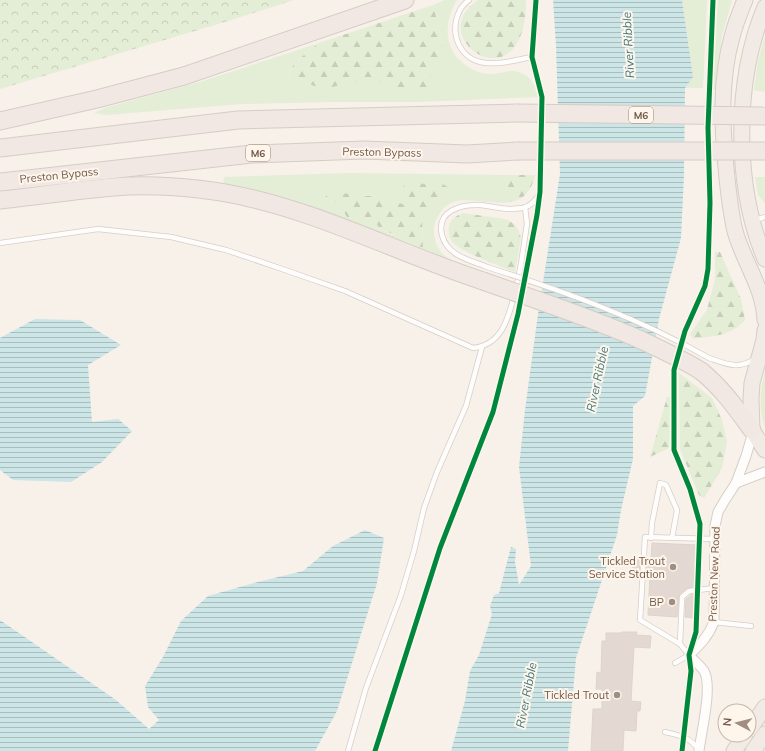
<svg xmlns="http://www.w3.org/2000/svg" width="765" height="751" font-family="Mulish,sans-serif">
  <defs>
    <pattern id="forest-firs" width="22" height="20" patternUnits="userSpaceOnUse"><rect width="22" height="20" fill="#e4edd5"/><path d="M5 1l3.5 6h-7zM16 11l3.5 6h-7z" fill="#c7cdb8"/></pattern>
    <pattern id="park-crowns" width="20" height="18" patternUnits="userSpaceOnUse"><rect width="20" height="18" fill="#e4edd5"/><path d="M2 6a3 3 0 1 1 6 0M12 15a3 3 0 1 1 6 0" fill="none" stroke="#c7cdb8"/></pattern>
    <pattern id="water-rules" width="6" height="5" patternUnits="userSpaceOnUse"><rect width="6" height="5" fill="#cce5e6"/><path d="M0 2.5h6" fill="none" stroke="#aabcbc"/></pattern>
  </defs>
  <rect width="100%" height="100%" fill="#f7f1ea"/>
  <g fill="#e4edd5">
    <path d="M445,0H457C443,24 443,51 468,67C475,71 483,74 491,74C502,74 510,68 521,73C532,77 535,86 538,97L418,102H335L242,104L106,115L94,113L105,108L203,81L319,43L294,63L288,79L326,89L350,82H382L396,93L443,44L433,5Z"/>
    <path d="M682,0H707L703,88H685L693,77Z"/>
    <path d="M718,0H732L722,36L718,63L716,90H713Z"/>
    <path d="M765,35V92L754,90L758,61Z"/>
    <path d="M349,173L505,175L507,190L503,199C499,200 495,202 491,202C473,202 452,194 440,213C436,219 433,226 434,234C436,249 442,255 454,262L423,251L422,218L419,212L432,203L438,204L449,193L454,191L431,181L423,184L405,195L408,201L403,204L394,202L388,205C384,200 379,200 374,196H360L354,192L325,198L338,203L364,220L373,217L379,228L395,236L392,237L317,209L260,193L223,185L224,177Z"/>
    <path d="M755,177H765V203L758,195Z"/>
    <path d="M765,372V428C759,410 759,391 765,372Z"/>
  </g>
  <g fill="url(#forest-firs)">
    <path d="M478,0H526C526,109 420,38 478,0Z"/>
    <path d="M433,5L443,44L427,87L396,93L382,82H350L326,89L288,79L294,63L319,43Z"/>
    <path d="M505,175H535C530,199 515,205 492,202L502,199L507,190Z"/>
    <path d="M414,180L423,184L431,181H440L444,185L455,191L449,193L438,204L432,203L428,211L419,212L422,218L423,251L392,237L395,235L379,228L373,217L364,220L347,217L338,203L324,198L336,187L343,194L354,192L360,196H374C379,200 384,200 388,205L394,202L403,204L407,201L403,186Z"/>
    <path d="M463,213L505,219C514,222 519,229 521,238L515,272C501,266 458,252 451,240C449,236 448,231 449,227C450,219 456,216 463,213Z"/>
    <path d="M715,252H720L741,299L745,320C731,336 713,336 693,339L690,334L707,310L715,279Z"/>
    <path d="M679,373L712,398L722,420L727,442L722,468L704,498L699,495L680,449Z"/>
    <path d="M667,397H670L669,448L650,457Z"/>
  </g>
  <path fill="url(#park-crowns)" d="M0,0H294L228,21L0,89Z"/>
  <g fill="url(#water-rules)">
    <path d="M553,0H682L693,77L685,88L684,175L681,238L659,319L645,396L633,406V459L621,510L617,535L576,658L568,751H451L465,701L470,671L479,655L492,614L490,606L494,595L499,593L511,547L516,549L515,562L519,585L531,566L519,467L525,410L538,314L560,174L556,46Z"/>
    <path d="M35,319L80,320L121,345L88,365L92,422L118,419L132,431L102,462L71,482L13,480L0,470V338Z"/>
    <path d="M365,530L384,538L377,583L337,711L315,751H0V620L116,700L149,729L159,720L148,707L145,686L163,657L181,621L208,596L254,583L303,571L333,546Z"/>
  </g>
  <g fill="#e3d9d2" stroke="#dfd4cc">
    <path d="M652,543L697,545L695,587L687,588L679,595L677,617L648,615L650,575L646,574L647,559L651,560Z"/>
    <path d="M633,558L640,559L639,574H632Z"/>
    <path d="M694,594L693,618L685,617L686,599L691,595Z"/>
    <path d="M622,632H637L636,635L651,636L650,648L634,647L631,701L641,702L640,711H637L636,731L624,730L623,751H591L593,709H602V689H596L597,672L601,673L602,641H606V633H621Z"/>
  </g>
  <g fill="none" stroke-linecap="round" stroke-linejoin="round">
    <defs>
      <g id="service">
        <path d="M469,0C447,16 452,55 480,62C497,66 516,60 532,57"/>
        <path d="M536,0L532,57L542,97V110"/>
        <path d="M755,220L765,217"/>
        <path d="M0,243L98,229L171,237L226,250L288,271L345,291L473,348C501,345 508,320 514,296"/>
        <path d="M487,267C470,260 447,256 442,235C436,211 461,204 480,205C491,206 501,209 511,209C515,209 519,208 523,208C531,206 535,201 539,195"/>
        <path d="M516,289L521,264L527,224L525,207"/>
        <path d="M518,314L537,215L540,192L542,117"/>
        <path d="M709,358C727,364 737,370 755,359"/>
        <path d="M651,538L652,523L660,483L666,485L677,510L672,538"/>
        <path d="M714,622L751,626"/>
        <path d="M680,644L682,597L689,591L715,588"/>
        <path d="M675,663L689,655L680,644L640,620L645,537L715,539"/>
        <path d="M665,732C678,735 690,737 698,749"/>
        <path d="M348,751L366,688L401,595L414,551L424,508L437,472L466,406L482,347"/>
      </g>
      <g id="minor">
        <path d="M736,483L765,472"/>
        <path d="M699,751C701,733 713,686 704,671C700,665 693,660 689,655C700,645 708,637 714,622L715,526L718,512L725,500L736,483L746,456L753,432"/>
      </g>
      <g id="trunk">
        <path d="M745,0C740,12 735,25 732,37C720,79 722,125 726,168C728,189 730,210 735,231C743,261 764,288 765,320"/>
        <path d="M765,7C734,81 734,185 765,259"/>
        <path d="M765,330L764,340L752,383L751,399L752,430L765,450"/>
        <path d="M749,730L765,707"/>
        <path d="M734,751L745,735"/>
        <path d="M753,751L765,734"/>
      </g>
      <g id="motorway">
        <path d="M0,121L97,99L184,76L405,0"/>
        <path d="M0,148L238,120L517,113"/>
        <path d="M0,182L252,154L364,150L467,154L518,151"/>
        <path d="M0,200C38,196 76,190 114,187C149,184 192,187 226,193C315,209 397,253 483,281"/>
        <path d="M701,371C722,388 736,408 752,430"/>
      </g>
    </defs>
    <use href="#service" stroke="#d6cec8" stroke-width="6"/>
    <use href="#minor" stroke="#d6cec8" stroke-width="11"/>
    <use href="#trunk" stroke="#d5ccc6" stroke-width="17"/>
    <use href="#motorway" stroke="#d5ccc6" stroke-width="19"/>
    <use href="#service" stroke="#fefdfc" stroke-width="4.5"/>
    <use href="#minor" stroke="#fefdfc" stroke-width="9"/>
    <use href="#trunk" stroke="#f2eae4" stroke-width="15"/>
    <use href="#motorway" stroke="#f1e8e4" stroke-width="17"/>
    <defs>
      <path id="service-bridge" d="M487,267C563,291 639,318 709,358"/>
      <g id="motorway-bridge">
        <path d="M517,113L765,116"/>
        <path d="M518,151H765"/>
        <path d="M483,281C536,300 590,317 641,340C662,350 682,359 701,371"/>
      </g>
    </defs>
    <use href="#service-bridge" stroke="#d6cec8" stroke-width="6" stroke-linecap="butt"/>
    <use href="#motorway-bridge" stroke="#d5ccc6" stroke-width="19" stroke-linecap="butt"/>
    <use href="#service-bridge" stroke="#fefdfc" stroke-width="4.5"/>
    <use href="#motorway-bridge" stroke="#f1e8e4" stroke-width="17"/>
    <defs>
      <g id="cycleway">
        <path d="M375,751L440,548L493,412L518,314L537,215L540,192L542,97L532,57L536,0"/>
        <path d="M682,751L691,671L689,655L696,632L700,524L690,489L674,450V370L685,331L705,286L708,269L710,203L708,128L713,0"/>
      </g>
    </defs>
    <use href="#cycleway" stroke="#fef6eb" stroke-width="8"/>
    <use href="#cycleway" stroke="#00873e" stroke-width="5"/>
  </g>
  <g fill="#a18e83" stroke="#fef6eb" stroke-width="1.5">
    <circle cx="673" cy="567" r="4"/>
    <circle cx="672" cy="602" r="4"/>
    <circle cx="617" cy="695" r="4"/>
  </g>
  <g text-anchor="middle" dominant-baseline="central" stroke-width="4" stroke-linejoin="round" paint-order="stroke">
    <g fill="#fef6eb" stroke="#9d877b" stroke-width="1">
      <rect x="629" y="107" width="24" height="16" rx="3"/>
      <rect x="246" y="145" width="24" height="16" rx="3"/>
    </g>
    <g font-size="10" font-weight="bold" fill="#73584b">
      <text x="641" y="115">M6</text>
      <text x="258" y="153">M6</text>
    </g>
    <g font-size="11" fill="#73584b" stroke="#fef6eb">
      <text transform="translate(382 152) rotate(1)">Preston Bypass</text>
      <text transform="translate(59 175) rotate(-6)">Preston Bypass</text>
      <text transform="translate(714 574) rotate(-88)">Preston New Road</text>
    </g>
    <g font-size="11" fill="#73584b" stroke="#fef6eb" text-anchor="end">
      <text x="665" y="561">Tickled Trout<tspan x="665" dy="13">Service Station</tspan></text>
      <text x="664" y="602">BP</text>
      <text x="609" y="695">Tickled Trout</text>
    </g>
    <g font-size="12" font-style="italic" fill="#42777f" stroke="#fef6eb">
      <text transform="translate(628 45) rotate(-93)">River Ribble</text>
      <text transform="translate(597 379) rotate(-78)">River Ribble</text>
      <text transform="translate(526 695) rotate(-79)">River Ribble</text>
    </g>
  </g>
  <g transform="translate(737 723) rotate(277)"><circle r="19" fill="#fef6eb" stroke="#c6b7ab"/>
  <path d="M0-3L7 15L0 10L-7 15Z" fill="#a18e83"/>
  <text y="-6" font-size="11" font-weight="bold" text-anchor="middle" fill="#73584b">N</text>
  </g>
</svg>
